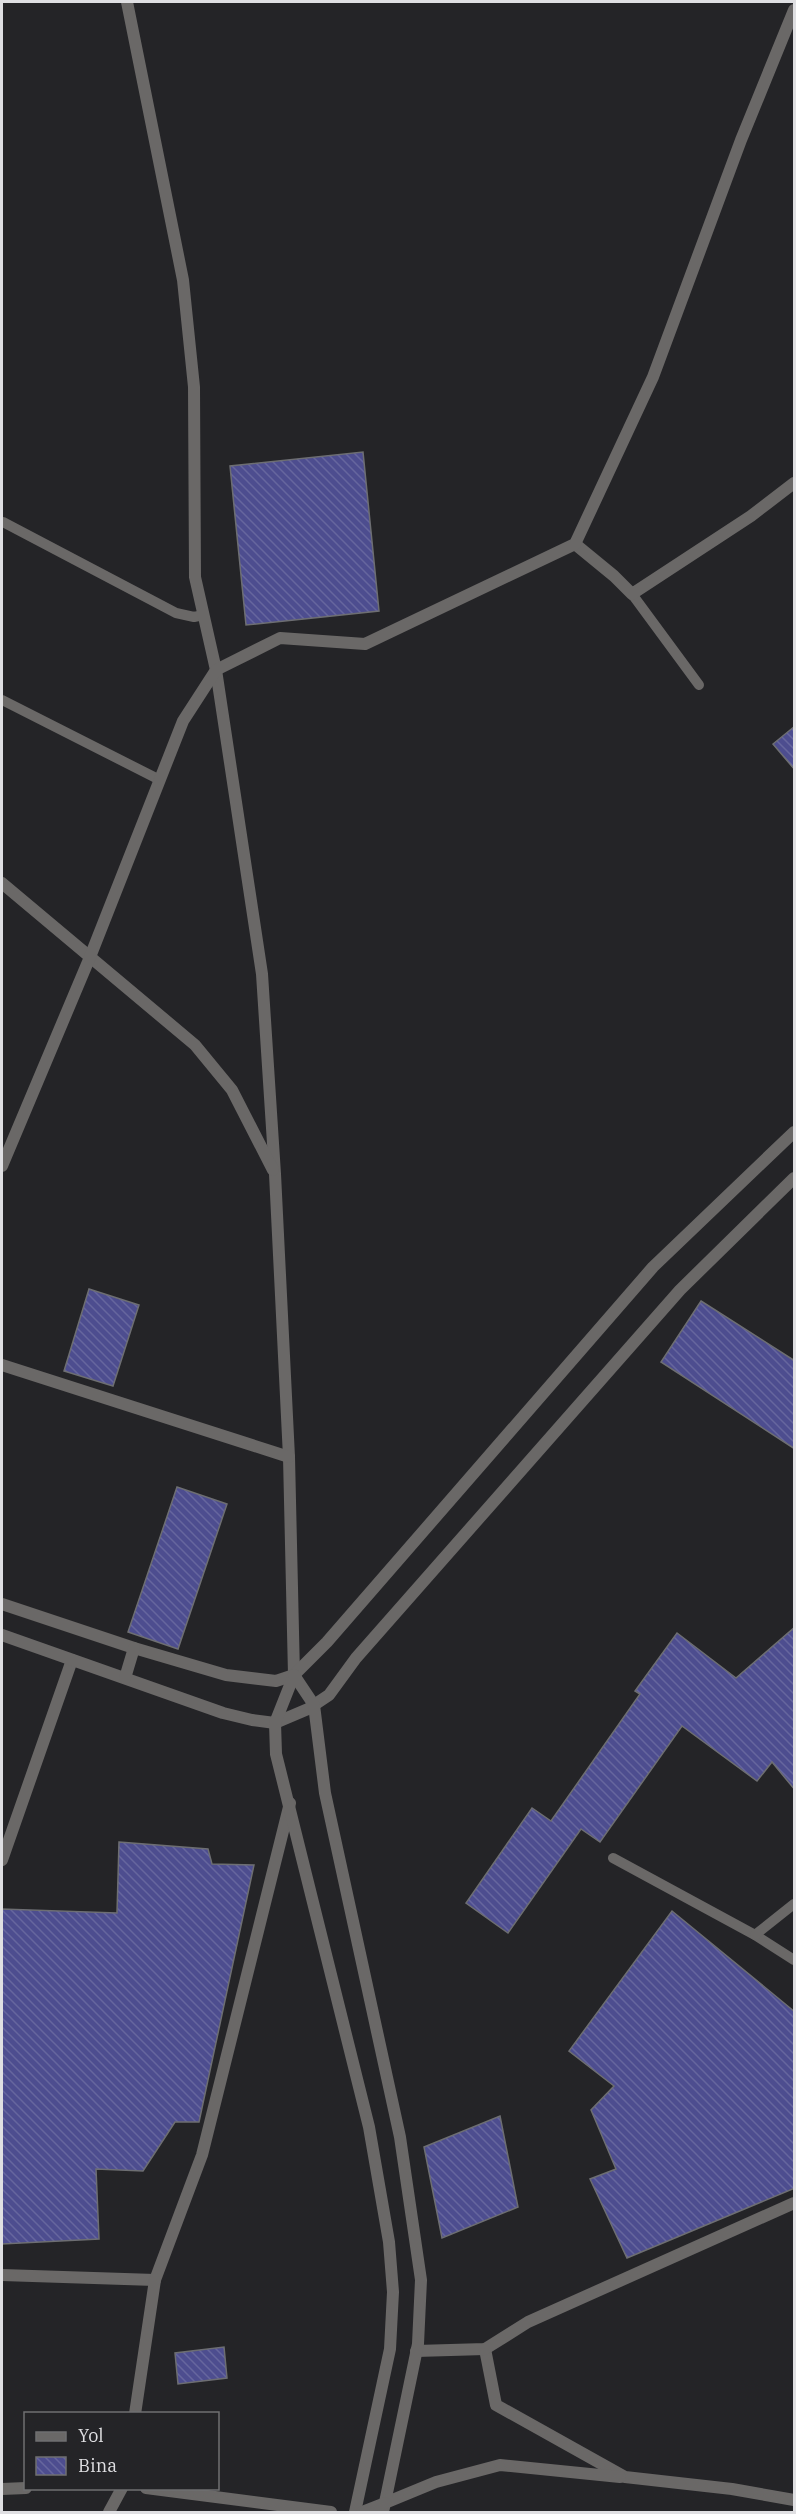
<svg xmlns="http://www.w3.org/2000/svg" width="796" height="2514" font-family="'IBM Plex Serif',serif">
  <defs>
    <pattern id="building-back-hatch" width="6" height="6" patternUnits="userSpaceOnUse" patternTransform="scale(1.5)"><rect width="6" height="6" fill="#4d4d8f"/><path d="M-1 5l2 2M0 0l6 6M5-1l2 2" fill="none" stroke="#66669e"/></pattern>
  </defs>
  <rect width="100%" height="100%" fill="#242427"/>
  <g fill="url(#building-back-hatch)" stroke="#6d6e72" stroke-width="1.5">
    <path d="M363,452L379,611L246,625L230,466Z"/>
    <path d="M795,726V770L773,744Z"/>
    <path d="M89,1289L139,1305L113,1386L64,1371Z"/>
    <path d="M701,1301L795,1361V1449L661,1362Z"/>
    <path d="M177,1487L227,1504L178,1649L128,1632Z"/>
    <path d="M795,1627V1790L772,1762L757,1781L682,1726L600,1842L581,1829L508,1933L466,1903L532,1808L551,1821L640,1694L635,1691L677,1633L736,1678Z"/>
    <path d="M119,1842L208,1849L212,1864L254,1865L199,2122H175L143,2171L96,2169L99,2239L2,2244V1909L117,1913Z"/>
    <path d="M672,1911L795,2012V2188L627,2258L590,2179L616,2169L591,2110L614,2086L569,2051Z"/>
    <path d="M500,2116L518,2207L442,2238L424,2147Z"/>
    <path d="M224,2347L227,2378L178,2384L175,2353Z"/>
  </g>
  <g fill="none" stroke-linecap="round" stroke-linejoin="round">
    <g stroke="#6a6867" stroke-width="10">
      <path d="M3,522L176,613L194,617L203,615"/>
      <path d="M632,594L699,685"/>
      <path d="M2,700L160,780"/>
      <path d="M613,1858L755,1935L794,1960"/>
      <path d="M755,1935L794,1904"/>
    </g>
    <g stroke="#6a6867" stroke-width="12">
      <path d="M127,2L183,280L194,387L195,577L216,670L262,974L275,1174L289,1457L294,1675"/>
      <path d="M575,544L614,576L632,594L751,516L794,483"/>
      <path d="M2,883L195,1045L232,1090L273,1170"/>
      <path d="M2,1166L90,957L183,721L216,670L280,638L365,644L575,544L653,377L741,140L794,10"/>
      <path d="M2,1365L289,1457"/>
      <path d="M2,1860L72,1660"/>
      <path d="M2,2275L155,2280"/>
      <path d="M485,2349L496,2405L625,2477L732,2489L794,2500"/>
      <path d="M416,2351L485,2349L528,2322L794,2203"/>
      <path d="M135,2414L155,2280L202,2155L290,1803"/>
      <path d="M146,2488L331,2512"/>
      <path d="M2,2489L26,2488"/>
      <path d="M385,2503L436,2482L500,2465L620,2477"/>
      <path d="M109,2512L122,2488"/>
    </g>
    <g stroke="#6a6867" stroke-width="12">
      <path d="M2,1604L134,1648L226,1675L276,1681L294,1675L327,1642L653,1267L794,1132"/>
      <path d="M2,1635L223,1713L252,1720L275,1723L308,1709L329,1695L356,1658L680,1290L794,1178"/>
      <path d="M294,1675L275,1723L276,1754L369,2127L389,2242L393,2292L390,2349L355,2512"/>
      <path d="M294,1675L314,1705L325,1793L400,2137L421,2280L418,2344L383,2512"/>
      <path d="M125,1678L134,1648"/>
      <path d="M362,2512L385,2503"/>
    </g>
  </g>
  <rect width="796" height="2514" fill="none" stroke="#dfdfe2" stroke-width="6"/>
  <rect x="24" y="2412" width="195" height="78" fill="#242427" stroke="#6f6f72" stroke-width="1.5"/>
  <rect x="36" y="2432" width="30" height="9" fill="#6a6867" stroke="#6f6f72" stroke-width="1.5"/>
  <text x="78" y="2442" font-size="18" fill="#dfdfe2">Yol</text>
  <rect x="36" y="2457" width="30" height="18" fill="url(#building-back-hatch)" stroke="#6f6f72" stroke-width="1.5"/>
  <text x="78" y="2472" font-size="18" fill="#dfdfe2">Bina</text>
</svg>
